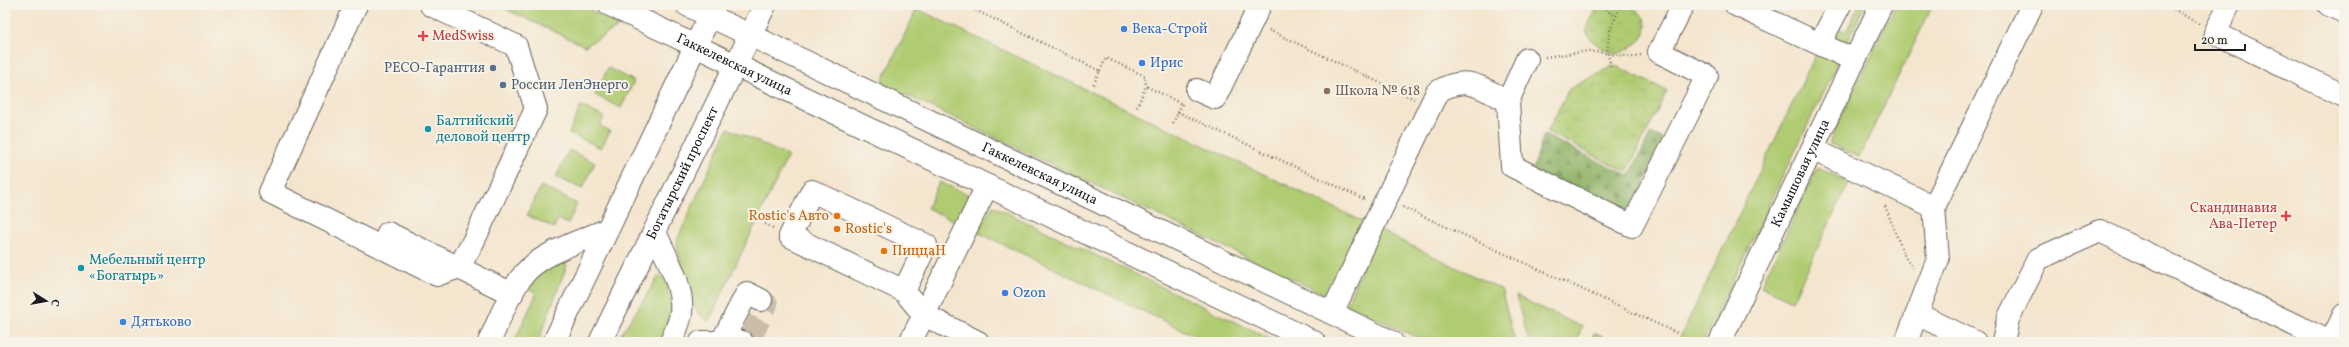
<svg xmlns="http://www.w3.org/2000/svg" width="2349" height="347" font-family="Vollkorn,serif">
  <defs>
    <pattern id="forest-firs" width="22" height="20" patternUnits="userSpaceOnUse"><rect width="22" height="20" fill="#8cb064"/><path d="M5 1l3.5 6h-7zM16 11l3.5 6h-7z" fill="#728e52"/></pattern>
    <pattern id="park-crowns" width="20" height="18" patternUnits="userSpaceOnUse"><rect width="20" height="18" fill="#b0cc72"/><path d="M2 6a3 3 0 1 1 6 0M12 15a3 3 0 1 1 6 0" fill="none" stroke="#97af62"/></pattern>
  </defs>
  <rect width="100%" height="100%" fill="#f7f3e8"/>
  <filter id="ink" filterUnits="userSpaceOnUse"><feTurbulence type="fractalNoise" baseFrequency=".025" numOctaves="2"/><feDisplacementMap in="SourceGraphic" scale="8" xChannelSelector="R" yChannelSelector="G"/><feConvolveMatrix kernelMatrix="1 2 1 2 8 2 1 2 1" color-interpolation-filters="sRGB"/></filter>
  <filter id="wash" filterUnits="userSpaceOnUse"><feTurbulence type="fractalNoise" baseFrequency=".012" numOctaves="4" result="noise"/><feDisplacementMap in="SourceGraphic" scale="16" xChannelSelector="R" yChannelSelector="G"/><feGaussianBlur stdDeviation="0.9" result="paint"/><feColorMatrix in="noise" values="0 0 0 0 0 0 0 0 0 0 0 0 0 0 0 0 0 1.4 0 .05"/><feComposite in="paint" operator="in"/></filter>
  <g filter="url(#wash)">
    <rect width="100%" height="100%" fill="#f4e5ce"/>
    <g fill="#b0cc72" stroke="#667447">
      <path d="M497,5H580L622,25L585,46Z"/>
      <path d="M1859,5H1865L1846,45L1832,38L1837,27L1846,32Z"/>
      <path d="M1895,5H1933L1859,157L1829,143Z"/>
      <path d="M917,9L1366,223L1328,296L881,83Z"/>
      <path d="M1817,52L1838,62L1703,342H1678Z"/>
      <path d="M608,68L634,81L621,108L595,95Z"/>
      <path d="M581,106L604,117L600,126L610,131L601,148L569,133Z"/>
      <path d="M728,128L788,156L709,321L699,314L694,306L677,249V240Z"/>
      <path d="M569,150L595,163L582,189L556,177Z"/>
      <path d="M1818,167L1849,183L1792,301L1761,286Z"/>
      <path d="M939,182L974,197L963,225L927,208Z"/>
      <path d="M541,186L577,204L568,224L558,219L554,228L527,215Z"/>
      <path d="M993,206L1277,342H1208L977,232Z"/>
      <path d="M1379,230L1501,289L1515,342H1427L1346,305Z"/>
      <path d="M562,261L567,265L538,342H514L537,293L526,288L540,272Z"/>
      <path d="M659,276L666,278L672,308L661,342H616Z"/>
      <path d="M1516,296L1582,327L1576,342H1529Z"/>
      <path d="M1594,333L1613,342H1590Z"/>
    </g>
    <path fill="url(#forest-firs)" stroke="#546640" d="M1651,133L1665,140L1628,218L1532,172L1544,135L1629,176Z"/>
    <g fill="url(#park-crowns)" stroke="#667447">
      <path d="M1603,5C1612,5 1627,2 1634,8C1661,27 1637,48 1616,54C1603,49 1590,44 1586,29L1598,7Z"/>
      <path d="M1614,65L1667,91L1627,172L1547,132L1569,89Z"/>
    </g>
  </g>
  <g filter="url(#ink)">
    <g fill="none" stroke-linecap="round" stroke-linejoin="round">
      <path stroke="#c9bdaa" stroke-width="22" stroke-dasharray="22 11" stroke-linecap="butt" d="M750,339L767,304L761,300"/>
      <defs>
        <g id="minor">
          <path d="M356,5L270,192L437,275L459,267L473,242L536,109L516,46L431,5"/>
          <path d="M1736,5L1854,60"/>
          <path d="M2229,5L2215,33L2344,96"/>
          <path d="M2329,5L2344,12"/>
          <path d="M1820,43L1840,5"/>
          <path d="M1197,90L1215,98L1260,5"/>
          <path d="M1508,101L1512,166L1632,226L1707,76L1659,52L1683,5"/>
          <path d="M1812,149L1934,207L1938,259L1906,342"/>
          <path d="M1934,207L2032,5"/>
          <path d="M655,232C665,256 684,285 681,313C680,322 675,333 671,342"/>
          <path d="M388,233L512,294"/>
          <path d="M904,291L926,245L812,191L790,236L904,291L924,315L910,342"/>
          <path d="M1332,313L1437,92C1467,74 1479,87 1508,101L1527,59"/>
          <path d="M1917,314L1975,342"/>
          <path d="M722,341L747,293L761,300"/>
          <path d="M489,342C499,321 507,297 521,278C537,254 581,241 606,230"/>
          <path d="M701,342H742"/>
          <path d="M978,342L924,315L987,186"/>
          <path id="s1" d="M1720,342L1881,5"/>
          <path d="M2003,342L2008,319L2038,259L2100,231L2330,342"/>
          <path d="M2331,342L2344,315"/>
        </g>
        <g id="major">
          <path id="s2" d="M610,5L1314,342"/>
          <path id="s3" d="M687,5L1392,342"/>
          <path d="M554,342L715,5"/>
          <path id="s4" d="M600,342L765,5"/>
        </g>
      </defs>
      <use href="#minor" stroke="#68625a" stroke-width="24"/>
      <use href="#major" stroke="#68625a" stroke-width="24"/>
      <g stroke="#68625a" stroke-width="2.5" stroke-dasharray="1 3" stroke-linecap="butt">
        <path d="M965,5L1100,71L1093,85"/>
        <path d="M1599,5L1615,16"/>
        <path d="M2167,5L2199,24"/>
        <path d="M1269,30L1414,99"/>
        <path d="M1545,57L1589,51L1633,57L1641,55"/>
        <path d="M1611,66L1607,51L1610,30L1621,5"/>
        <path d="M1100,71L1106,58L1145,76L1146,86"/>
        <path d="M1137,107L1146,86L1182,104"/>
        <path d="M1178,112L1366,200"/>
        <path d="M1173,123L1182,104"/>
        <path d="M1885,206L1905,257L1913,268"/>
        <path d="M1403,207L1677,333"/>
        <path d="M765,224L773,228"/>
      </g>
      <use href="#minor" stroke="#fff" stroke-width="22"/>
      <use href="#major" stroke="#fff" stroke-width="22"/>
    </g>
  </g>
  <g fill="#3f7fe0" stroke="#f7f3e8" stroke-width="1.5">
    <circle cx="1124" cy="29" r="4"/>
    <circle cx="1142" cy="63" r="4"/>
    <circle cx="1005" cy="293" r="4"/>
    <circle cx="123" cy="322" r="4"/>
  </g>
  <g fill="#e0444e" stroke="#f7f3e8" stroke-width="1.5">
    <path d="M421 30h4v4h4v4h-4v4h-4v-4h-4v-4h4z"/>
    <path d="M2284 210h4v4h4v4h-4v4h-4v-4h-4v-4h4z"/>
  </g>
  <g fill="#5c6f8a" stroke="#f7f3e8" stroke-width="1.5">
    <circle cx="493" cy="68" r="4"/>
    <circle cx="503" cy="85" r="4"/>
  </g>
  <circle fill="#8d6e63" stroke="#f7f3e8" stroke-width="1.5" cx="1327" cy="91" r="4"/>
  <g fill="#0f9aa8" stroke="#f7f3e8" stroke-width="1.5">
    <circle cx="428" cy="129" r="4"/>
    <circle cx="81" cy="268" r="4"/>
  </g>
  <g fill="#e8710a" stroke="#f7f3e8" stroke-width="1.5">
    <circle cx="837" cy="216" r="4"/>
    <circle cx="837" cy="229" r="4"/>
    <circle cx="884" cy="251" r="4"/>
  </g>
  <g text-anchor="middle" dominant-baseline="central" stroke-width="4" stroke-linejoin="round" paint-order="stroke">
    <g font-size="14" fill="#366cbe" stroke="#f7f3e8" text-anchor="start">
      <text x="1132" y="29">Века-Строй</text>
      <text x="1150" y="63">Ирис</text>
      <text x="1013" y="293">Ozon</text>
      <text x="131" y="322">Дятьково</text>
    </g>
    <g font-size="14" fill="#be3a42" stroke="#f7f3e8" text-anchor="start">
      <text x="432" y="36">MedSwiss</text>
      <text x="2277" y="208" text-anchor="end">Скандинавия<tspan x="2277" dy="16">Ава-Петер</tspan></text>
    </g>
    <g font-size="14" fill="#1c1c1c" stroke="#f7f3e8">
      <text stroke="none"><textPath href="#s2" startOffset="138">Гаккелевская улица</textPath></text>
      <text stroke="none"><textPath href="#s4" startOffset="188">Богатырский проспект</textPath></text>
      <text stroke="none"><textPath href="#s3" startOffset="391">Гаккелевская улица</textPath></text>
      <text stroke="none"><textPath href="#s1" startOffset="187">Камышовая улица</textPath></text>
    </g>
    <g font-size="14" fill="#4e5e75" stroke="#f7f3e8" text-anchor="end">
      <text x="485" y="68">РЕСО-Гарантия</text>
      <text x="511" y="85" text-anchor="start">России ЛенЭнерго</text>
    </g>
    <g font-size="14" fill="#785e54" stroke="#f7f3e8" text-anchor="start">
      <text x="1335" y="91">Школа № 618</text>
    </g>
    <g font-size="14" fill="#0d838f" stroke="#f7f3e8" text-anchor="start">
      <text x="436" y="121">Балтийский<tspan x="436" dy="16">деловой центр</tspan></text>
      <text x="89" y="260">Мебельный центр<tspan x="89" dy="16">«Богатырь»</tspan></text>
    </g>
    <g font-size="14" fill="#c56008" stroke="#f7f3e8" text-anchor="start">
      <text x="829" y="216" text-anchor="end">Rostic's Авто</text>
      <text x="845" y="229">Rostic's</text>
      <text x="892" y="251">ПиццаН</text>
    </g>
  </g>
  <rect width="2349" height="347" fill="none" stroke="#f7f3e8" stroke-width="20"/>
  <g transform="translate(46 301) rotate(101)" stroke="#f7f3e8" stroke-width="3" paint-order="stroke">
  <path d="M0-3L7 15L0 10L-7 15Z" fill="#1c1c1c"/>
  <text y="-6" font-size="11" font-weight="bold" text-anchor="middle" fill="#1c1c1c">С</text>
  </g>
  <path d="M2195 44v6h50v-6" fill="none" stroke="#1c1c1c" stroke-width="2"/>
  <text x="2201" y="44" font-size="12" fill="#1c1c1c" stroke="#f7f3e8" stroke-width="3" paint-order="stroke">20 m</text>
</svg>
